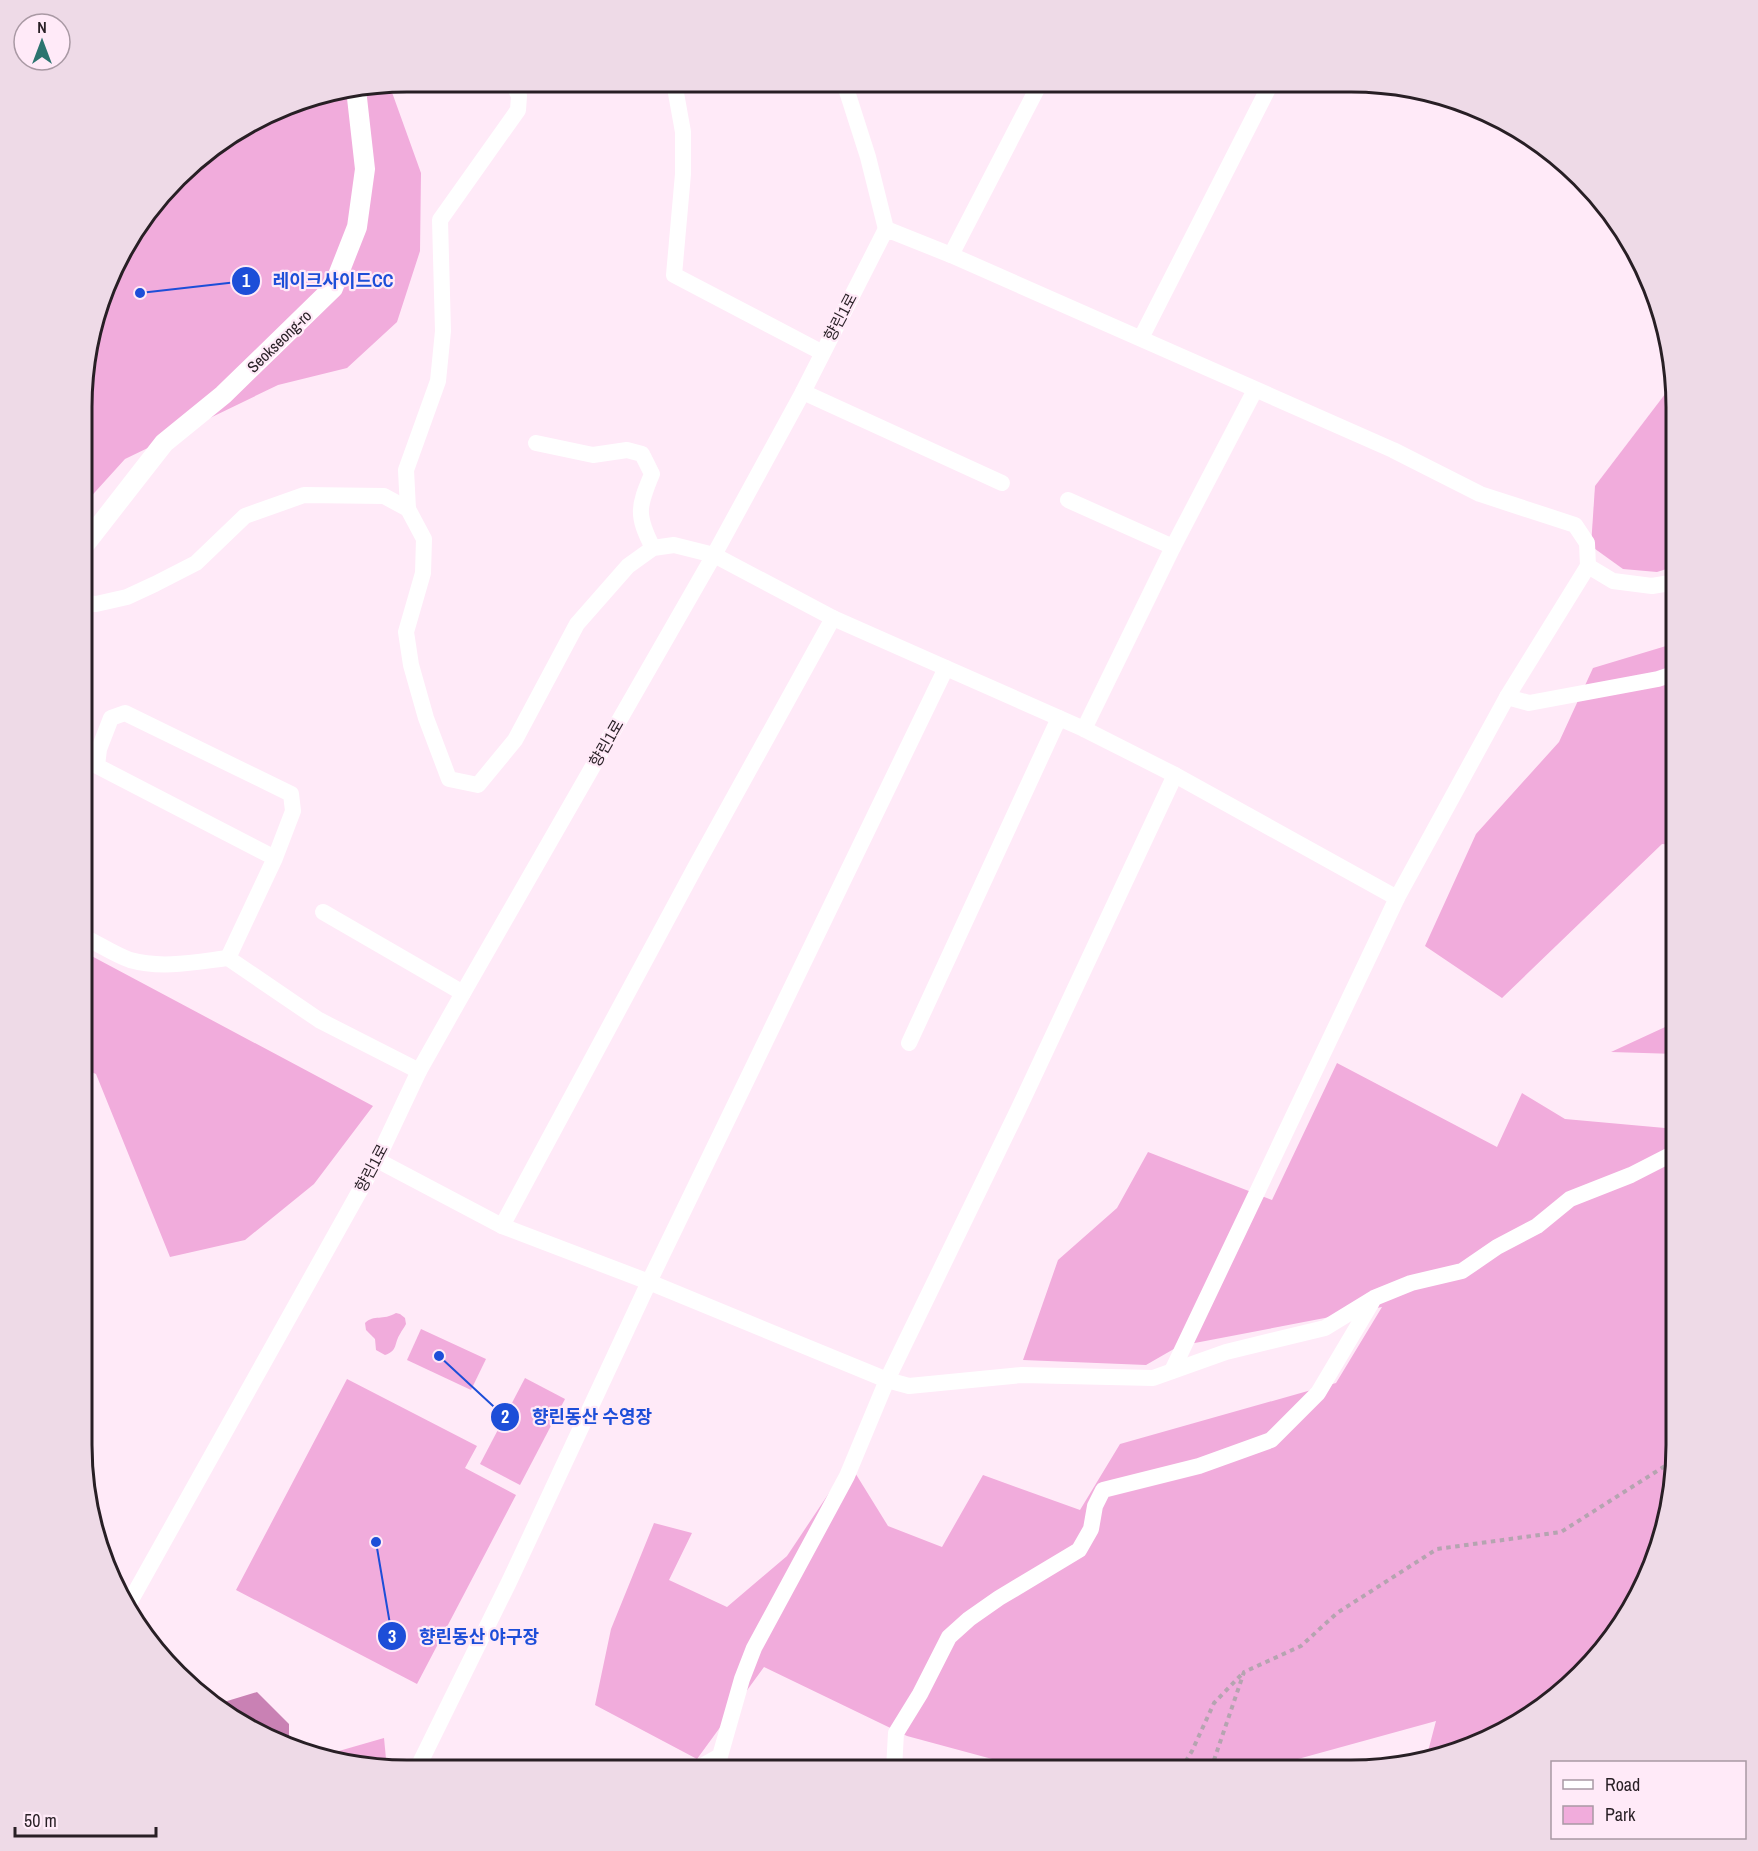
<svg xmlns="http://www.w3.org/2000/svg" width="1758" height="1851" font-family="'Archivo Narrow','Noto Sans KR',sans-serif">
  <rect width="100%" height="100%" fill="#ffeaf8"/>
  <g fill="#f1acdc">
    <path d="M389,84L421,173L420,251L397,322L347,368L278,385L125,459L86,502L87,343L124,244L192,162L302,98Z"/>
    <path d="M1675,381L1676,566L1657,572L1623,569L1591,546L1595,486Z"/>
    <path d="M1676,643V845L1662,844L1502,998L1425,946L1476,834L1559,742L1593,668Z"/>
    <path d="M84,952L373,1106L314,1184L245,1240L170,1257L96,1074L84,1069Z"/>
    <path d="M1676,1022V1054L1611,1052Z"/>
    <path d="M1337,1063L1497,1147L1522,1093L1565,1119L1676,1129V1465L1666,1529L1634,1607L1596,1659L1533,1715L1456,1753L1426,1759L1436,1721L1287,1762L1284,1769H1029L907,1736L764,1667L697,1759L595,1705L611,1629L654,1523L692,1533L669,1580L727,1607L787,1556L849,1463L888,1526L942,1547L983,1475L1080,1510L1120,1444L1336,1383L1382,1307L1179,1346L1146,1365L1023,1360L1058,1260L1117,1208L1148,1152L1272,1200Z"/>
    <path d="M396,1313L400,1314L405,1318L406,1324C404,1328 402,1330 400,1334C394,1343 398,1351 385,1355L376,1350L375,1339L366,1330L365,1323C374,1314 383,1321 396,1313Z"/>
    <path d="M421,1329L486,1359L471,1390L407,1360Z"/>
    <path d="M525,1378L565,1399L520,1485L480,1464Z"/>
    <path d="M347,1379L477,1446L465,1468L516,1495L417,1684L236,1590Z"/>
    <path d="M384,1738L387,1769L318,1757Z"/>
  </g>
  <path fill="#c981b4" d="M257,1692L289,1724V1745L244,1727L214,1705Z"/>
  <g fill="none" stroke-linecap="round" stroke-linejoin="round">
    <g stroke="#b5a4b0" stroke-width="4" stroke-dasharray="4.5 4.5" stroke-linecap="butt">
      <path d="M1181,1769L1192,1751L1214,1703L1243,1673"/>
      <path d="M1211,1769L1244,1672L1301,1646L1337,1613L1437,1549L1561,1532L1665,1466L1676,1461"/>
    </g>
    <g stroke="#fff" stroke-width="16">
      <path d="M674,82L683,132V174L674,275L821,352"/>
      <path d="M844,82L868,157L886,229"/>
      <path d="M951,255L1040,83"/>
      <path d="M1141,338L1271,83"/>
      <path d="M803,392L1002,483"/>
      <path d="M536,443L593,455L627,450L642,454L652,474C638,507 636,515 653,548"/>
      <path d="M1068,500L1173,547"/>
      <path d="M408,509L406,470L438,381L443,331L440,220L518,110L519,96L512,81"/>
      <path d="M1588,566L1613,581L1652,586L1676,582"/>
      <path d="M86,603L96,604L127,597L155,584L196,563L245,516L304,495L384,496L408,509L424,539L423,573L406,632L411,665L426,718L449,779L478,785L515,740L577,624L628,566L653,548L674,545L714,555L833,618L946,668L649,1282L509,1582L417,1769"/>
      <path d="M946,668L1084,729L1175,775L1397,898"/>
      <path d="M1507,697L1529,703L1658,679L1676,673"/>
      <path d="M1084,729L1173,547L1255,390"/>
      <path d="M275,858L293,811L291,794L125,713L111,718L99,749L97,766L275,858L228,958L319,1020L419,1071"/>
      <path d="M323,912L463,993"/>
      <path d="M84,937C99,944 115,955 130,960C162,969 196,962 228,958"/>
      <path d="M909,1043L1059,718"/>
      <path d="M377,1160L502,1226L649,1282L887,1380L909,1386L1022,1375L1153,1378L1226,1352L1325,1328L1374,1298L1411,1283L1462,1271L1497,1247L1537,1226L1570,1199L1631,1175L1676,1152"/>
      <path d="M502,1226L697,864L833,618"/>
      <path d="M127,1607L377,1160L419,1071L463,993L714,555L803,392L886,229L951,255L1393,450L1480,494L1575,525L1587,543L1588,566L1507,697L1397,898L1172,1371"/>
      <path d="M697,1769L720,1756L742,1679L754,1648L847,1476L887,1380L1018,1110L1175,775"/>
      <path d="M894,1769L896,1733L920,1694L949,1637L969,1619L999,1598L1079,1550L1091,1529L1095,1506L1103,1490L1199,1466L1271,1440L1318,1393L1372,1302"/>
    </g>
    <path stroke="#fff" stroke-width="20" d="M86,543L164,443L223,395L333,288L357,227L365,169L356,89"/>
  </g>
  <g text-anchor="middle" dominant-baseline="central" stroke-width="4.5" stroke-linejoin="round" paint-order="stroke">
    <g font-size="16" fill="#281f25" stroke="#ffeaf8">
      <text transform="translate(840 317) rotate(-62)">향린1로</text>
      <text transform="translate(279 341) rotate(-44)">Seokseong-ro</text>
      <text transform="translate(606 743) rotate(-60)">향린1로</text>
      <text transform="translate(371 1168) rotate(-62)">향린1로</text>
    </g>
  </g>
  <path d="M0 0H1758V1851H0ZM407 92H1351A315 315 0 0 1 1666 407V1445A315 315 0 0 1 1351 1760H407A315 315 0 0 1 92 1445V407A315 315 0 0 1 407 92Z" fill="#eedae7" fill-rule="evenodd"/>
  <path fill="none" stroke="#281f25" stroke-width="3" d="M407 92H1351A315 315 0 0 1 1666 407V1445A315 315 0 0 1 1351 1760H407A315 315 0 0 1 92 1445V407A315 315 0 0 1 407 92Z"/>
  <path fill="none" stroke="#1d4ed8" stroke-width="2" d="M140 293L246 281M439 1356L505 1417M376 1542L392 1636"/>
  <g fill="#1d4ed8" stroke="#ffeaf8" stroke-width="2">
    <circle cx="140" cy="293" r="6"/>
    <circle cx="439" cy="1356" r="6"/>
    <circle cx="376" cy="1542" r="6"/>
    <circle cx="246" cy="281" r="15"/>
    <circle cx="505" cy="1417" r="15"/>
    <circle cx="392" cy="1636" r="15"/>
  </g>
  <g font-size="18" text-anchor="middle" font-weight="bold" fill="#fff">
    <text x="246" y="287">1</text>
    <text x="505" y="1423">2</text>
    <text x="392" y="1643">3</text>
  </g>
  <g font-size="18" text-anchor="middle" font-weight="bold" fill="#1d4ed8" stroke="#ffeaf8" stroke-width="4.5" stroke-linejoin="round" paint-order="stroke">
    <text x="333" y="287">레이크사이드CC</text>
    <text x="592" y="1423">향린동산 수영장</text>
    <text x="479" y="1643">향린동산 야구장</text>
  </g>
  <rect x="1551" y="1761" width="195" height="78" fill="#ffeaf8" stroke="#a999a4" stroke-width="1.5"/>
  <rect x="1563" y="1780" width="30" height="9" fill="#ffffff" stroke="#a999a4" stroke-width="1.5"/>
  <text x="1605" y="1791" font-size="18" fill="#281f25">Road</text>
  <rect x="1563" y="1806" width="30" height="18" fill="#f1acdc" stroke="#a999a4" stroke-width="1.5"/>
  <text x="1605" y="1821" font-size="18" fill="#281f25">Park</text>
  <g transform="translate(42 42)"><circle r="28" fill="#ffeaf8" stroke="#a999a4" stroke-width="1.5"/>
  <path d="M0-4.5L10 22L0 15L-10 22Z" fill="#2b746f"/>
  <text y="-9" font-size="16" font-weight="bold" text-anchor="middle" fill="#281f25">N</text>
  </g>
  <path d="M15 1827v9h141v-9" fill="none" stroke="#281f25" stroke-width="3"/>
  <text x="24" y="1827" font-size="18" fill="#281f25" stroke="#ffeaf8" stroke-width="4.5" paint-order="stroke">50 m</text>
</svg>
